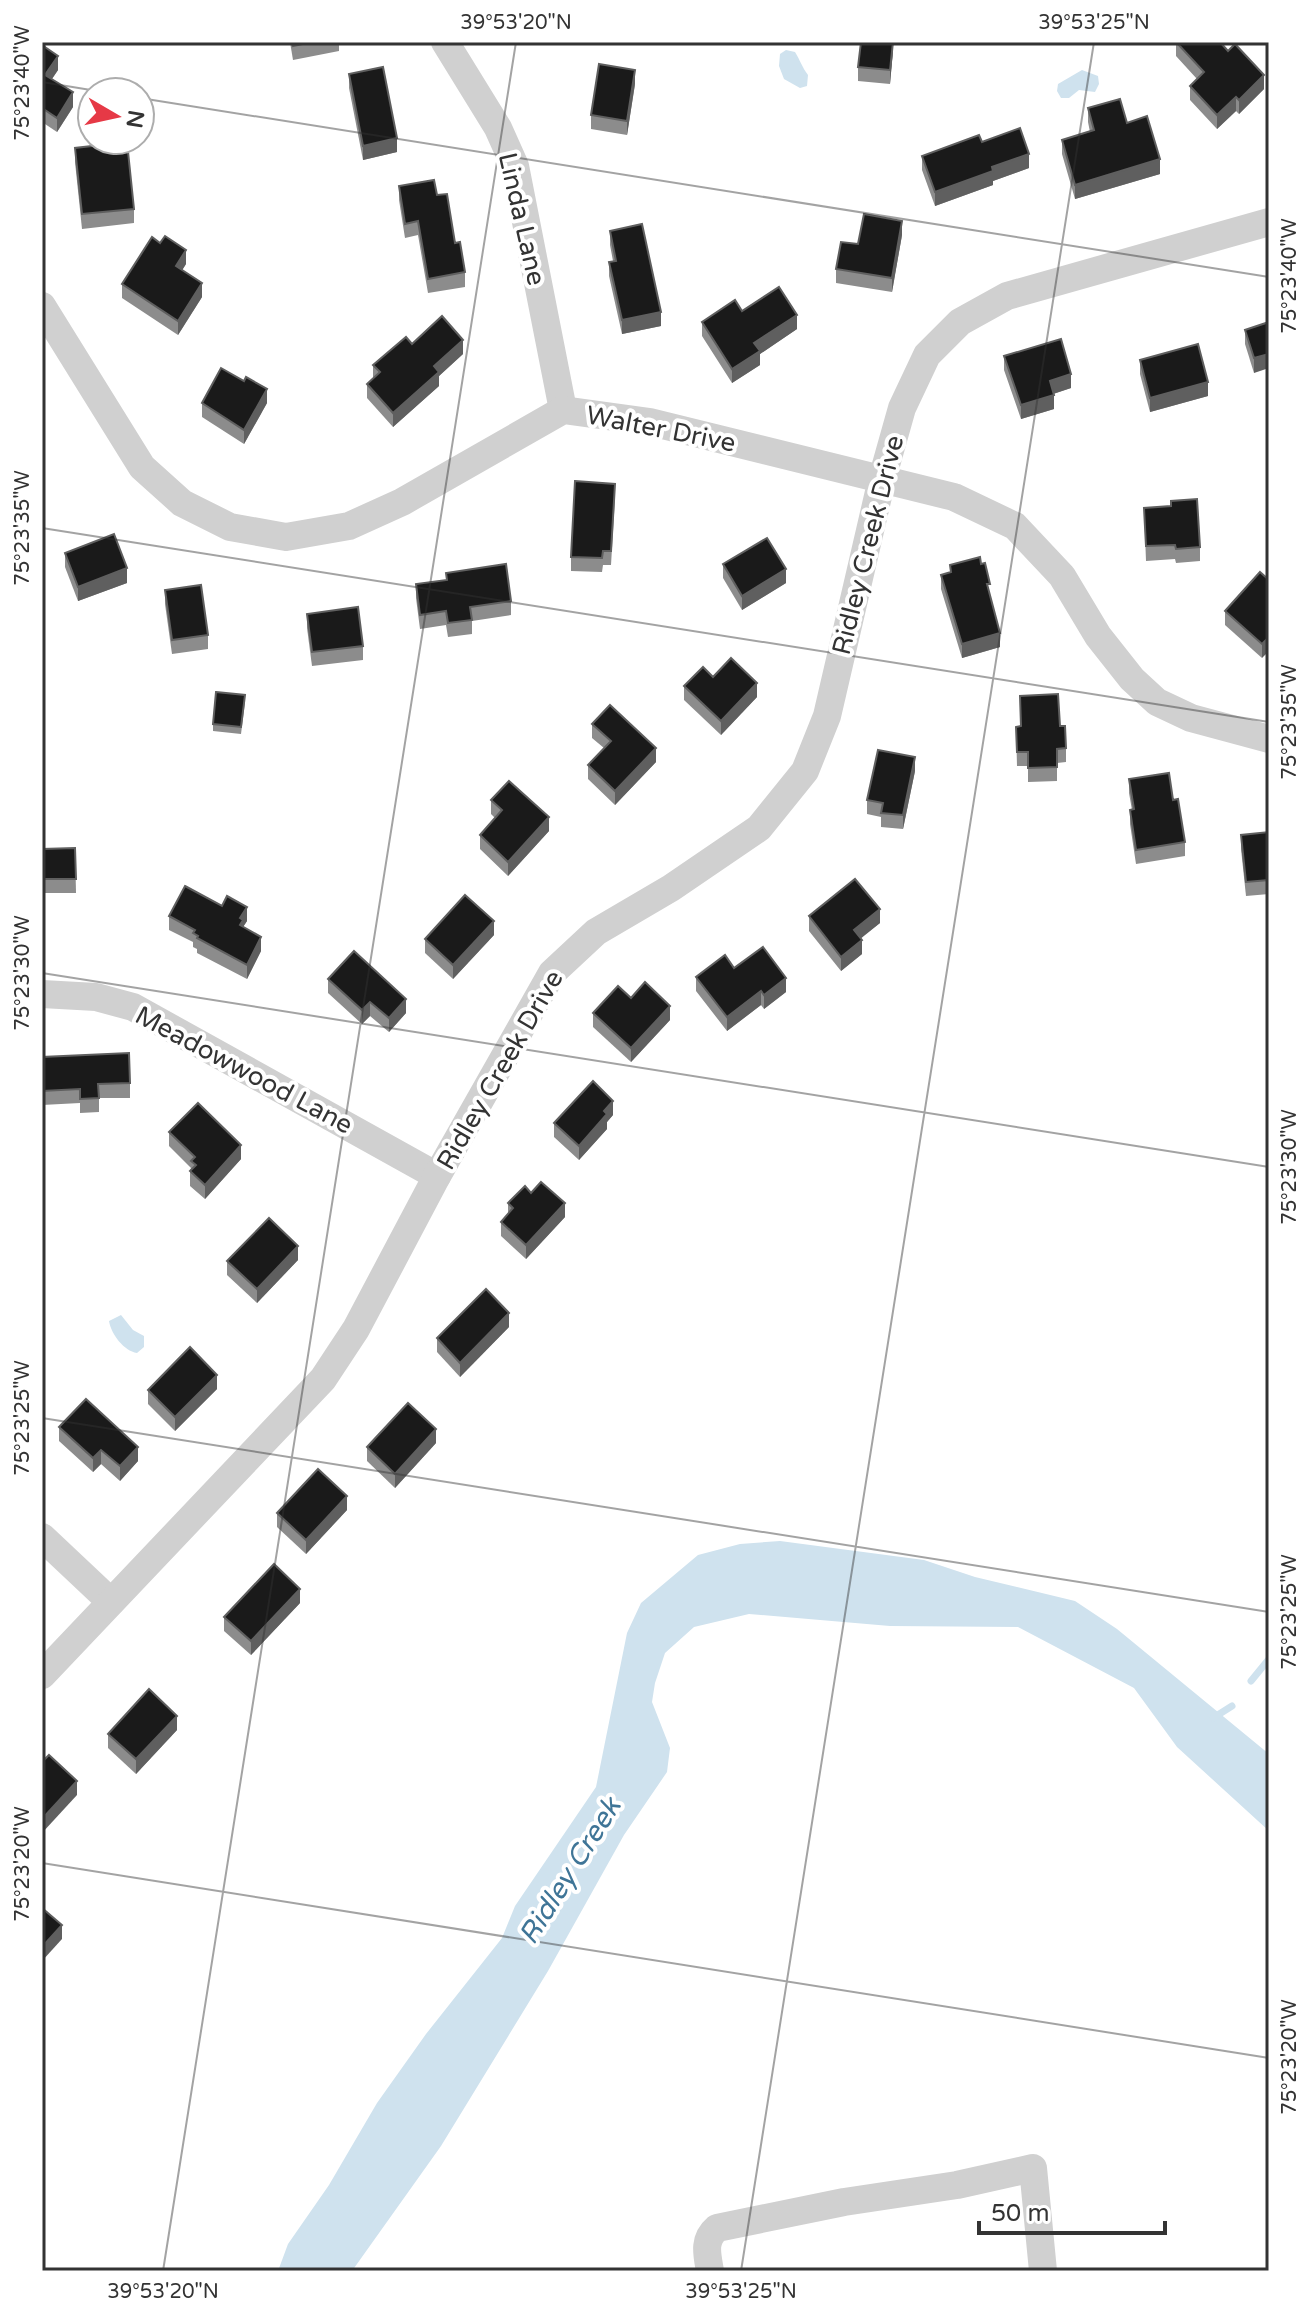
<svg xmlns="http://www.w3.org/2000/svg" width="1311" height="2313" font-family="'Varela Round',sans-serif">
  <rect width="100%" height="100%" fill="#fff"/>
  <g fill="#cfe2ee">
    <path d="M786,50L795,52C800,60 802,67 808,75L807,86L800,88L784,79L779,66L780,54Z"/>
    <path d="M1082,70L1098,76L1099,84L1095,92L1079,90L1069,98H1061L1057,91L1058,84Z"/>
    <path d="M121,1315L133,1330L144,1336V1347L137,1353C124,1351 111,1334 109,1321Z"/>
    <path d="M780,1541L924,1560L975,1577L1075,1601L1117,1629L1269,1754V1831L1177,1747L1134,1688L1018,1627L890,1626L749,1614L694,1627L665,1653L655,1683L652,1702L670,1748L667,1772L624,1835L548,1971L441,2146L352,2271H278L288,2244L329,2185L377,2103L426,2034L502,1938L515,1906L596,1787L627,1633L641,1603L698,1555L740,1544Z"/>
  </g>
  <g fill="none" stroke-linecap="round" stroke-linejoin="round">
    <g stroke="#cfe2ee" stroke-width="7">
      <path d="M1251,1681L1269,1659"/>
      <path d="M1213,1718L1232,1706"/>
    </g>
    <g stroke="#d0d0d0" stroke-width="28">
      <path d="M445,42L498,128L515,166L563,410"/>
      <path d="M42,306L142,467L182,503L230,527L286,537L349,526L402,502L563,410L650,422L954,497L1015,526L1062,576L1098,636L1132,679L1157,702L1191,718L1269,739"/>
      <path d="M42,994L96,997L133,1007L437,1176"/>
      <path d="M42,1537L111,1602"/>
      <path d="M42,1675L323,1379L356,1329L437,1176L552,973L596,932L671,888L759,828L805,771L827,716L882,479L902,408L927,355L960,322L1007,296L1269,222"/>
      <path d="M710,2271C707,2254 703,2240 717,2228L844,2202L957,2185L1033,2168L1043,2271"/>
    </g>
  </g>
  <g fill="#8c8c8c">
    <path d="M290,42H339V51L293,60Z"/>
    <path d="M1176,42L1228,51L1264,89L1239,114L1236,111L1217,129L1190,100V86L1197,79L1176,56Z"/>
    <path d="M42,45L58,70L52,79L73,107L57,132L42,122Z"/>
    <path d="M893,51L890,84L858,81V67Z"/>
    <path d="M349,74L397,152L363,160L349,88Z"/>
    <path d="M635,84L627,135L591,129V115Z"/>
    <path d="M1088,108L1127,123L1160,174L1075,199L1062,154V140L1090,132L1088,122Z"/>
    <path d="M982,142L1029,168L993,181V185L935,206L922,170V156Z"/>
    <path d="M75,148L134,209V223L82,229L75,162Z"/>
    <path d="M399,186L437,195L455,243L465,272V287L428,293L418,235L405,238L399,200Z"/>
    <path d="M610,231L661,326L622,334L609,276V262L613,261L610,245Z"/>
    <path d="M902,235L892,292L836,283V269L858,244Z"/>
    <path d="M186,264L182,270L202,297L178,335L122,298V284Z"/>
    <path d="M702,322L797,329L760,354V365L732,383L702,336Z"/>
    <path d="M1269,322L1254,373L1245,344V330Z"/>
    <path d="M412,344L463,354L439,376V386L393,427L367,398V384L373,378V365Z"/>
    <path d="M1004,356L1071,388L1053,394L1054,409L1021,419L1004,370Z"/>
    <path d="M1140,360L1208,396L1150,412L1140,374Z"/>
    <path d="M202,403H267L244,444L202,417Z"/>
    <path d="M615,498L611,565H603L602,572L571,571V557Z"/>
    <path d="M1171,507L1200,547V561L1176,563L1175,559L1146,561L1144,508Z"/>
    <path d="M65,553L127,583L78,601L65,567Z"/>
    <path d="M723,564L786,583L742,610L723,578Z"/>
    <path d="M950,565L990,596L1000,647L962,658L941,589V575L950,573Z"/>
    <path d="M446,573L511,601V615L472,621V634L448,637L446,625L420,629L416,598V584L446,580Z"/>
    <path d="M1269,580L1262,658L1225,625V611Z"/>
    <path d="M165,590L208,635V649L172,654L165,604Z"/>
    <path d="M307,614L363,646V660L312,666L307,628Z"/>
    <path d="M713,677L757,697L721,735L684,700V686Z"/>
    <path d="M1020,696L1060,726L1066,748V762L1057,763V781L1028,782V766H1017L1016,727L1021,726Z"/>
    <path d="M245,702L241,734L213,731V724Z"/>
    <path d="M592,724L656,762L615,805L588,779V765L604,748L592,738Z"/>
    <path d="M915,771L903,829L881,827V817L867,814V800Z"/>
    <path d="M1129,779L1185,842V856L1136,864L1130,824V810H1132L1129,793Z"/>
    <path d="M491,800L549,831L508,876L480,849V835L495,818L491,814Z"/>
    <path d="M1269,832V894L1246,896L1241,849V835Z"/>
    <path d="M75,848L76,893H42V849Z"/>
    <path d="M169,916L247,921L243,927L261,951L247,979L197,953V949L193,947V942L169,930Z"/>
    <path d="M809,916L880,923L860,938L862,954L841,971L809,931Z"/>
    <path d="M494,935L453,979L425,953V939Z"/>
    <path d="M734,968L786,992L764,1009L761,1005L727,1031L696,991V977Z"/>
    <path d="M328,979L406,1013L389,1032L370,1016L362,1024L328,993Z"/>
    <path d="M631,998L670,1020L631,1062L593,1027V1013Z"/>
    <path d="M42,1057L130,1083V1098H99V1112L80,1113V1103L42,1105Z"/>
    <path d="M613,1115L607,1122V1129L579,1160L554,1137V1123Z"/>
    <path d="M169,1132L241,1159L205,1199L190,1186V1171L191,1168L169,1146Z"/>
    <path d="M531,1193L565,1217L526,1259L501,1236V1222L508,1214V1203Z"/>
    <path d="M298,1260L257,1303L227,1275V1261Z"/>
    <path d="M509,1327L460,1377L437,1352V1338Z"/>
    <path d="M217,1389L175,1431L148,1404V1390Z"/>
    <path d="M59,1427L138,1461L120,1481L101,1464L93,1472L59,1441Z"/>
    <path d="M436,1443L395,1488L367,1461V1447Z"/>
    <path d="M347,1510L306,1554L277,1527V1513Z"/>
    <path d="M300,1603L251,1655L224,1631V1617Z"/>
    <path d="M177,1730L136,1774L108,1748V1734Z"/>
  </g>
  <g fill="#5f5f5f">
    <path d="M893,42V51L890,84V70Z"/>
    <path d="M58,56V70L45,89V75Z"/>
    <path d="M635,70V84L627,135V121Z"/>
    <path d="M1264,75V89L1239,114V100Z"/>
    <path d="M73,92V107L57,132V118Z"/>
    <path d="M1236,97V111L1217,129V115Z"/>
    <path d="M397,138V152L363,160V146Z"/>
    <path d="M1029,154V168L993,181V185L935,206V192L992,167Z"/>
    <path d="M1160,159V174L1075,199V185Z"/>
    <path d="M902,221V235L892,292V278Z"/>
    <path d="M186,250V264L176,280V266Z"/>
    <path d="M202,283V297L178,335V321Z"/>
    <path d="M661,312V326L622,334V320Z"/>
    <path d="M797,315V329L760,354V365L732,383V369L754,343Z"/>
    <path d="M463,340V354L439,376V386L393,427V413L434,366Z"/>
    <path d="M1269,354V368L1254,373V358Z"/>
    <path d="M1071,374V388L1050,395V381Z"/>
    <path d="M1208,382V396L1150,412V398Z"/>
    <path d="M267,389V403L244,444V430Z"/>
    <path d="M1054,395V409L1021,419V405Z"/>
    <path d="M127,568V583L78,601V587Z"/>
    <path d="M786,569V583L742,610V596Z"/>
    <path d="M1000,633V647L962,658V644Z"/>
    <path d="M1269,637V651L1262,658V644Z"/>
    <path d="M757,683V697L721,735V721Z"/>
    <path d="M656,748V762L615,805V791Z"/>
    <path d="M915,757V771L903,829V815Z"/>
    <path d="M549,817V831L508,876V862Z"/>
    <path d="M247,907V921L243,927L240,939V918Z"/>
    <path d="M880,909V923L854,944V930Z"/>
    <path d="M494,921V935L453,979V965Z"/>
    <path d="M261,937V951L247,979V965Z"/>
    <path d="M862,940V954L841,971V957Z"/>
    <path d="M786,978V992L764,1009V995Z"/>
    <path d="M761,991V1005L727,1031V1017Z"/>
    <path d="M406,999V1013L389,1032V1018Z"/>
    <path d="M370,1002V1016L362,1024V1010Z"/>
    <path d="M670,1006V1020L631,1062V1048Z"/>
    <path d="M613,1101V1115L607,1122V1129L579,1160V1146L604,1111Z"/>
    <path d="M241,1145V1159L205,1199V1185Z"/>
    <path d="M565,1203V1217L526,1259V1245Z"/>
    <path d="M298,1246V1260L257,1303V1289Z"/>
    <path d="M509,1313V1327L460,1377V1363Z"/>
    <path d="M217,1375V1389L175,1431V1417Z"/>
    <path d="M436,1429V1443L395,1488V1474Z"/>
    <path d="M138,1447V1461L120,1481V1466Z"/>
    <path d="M101,1450V1464L93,1472V1458Z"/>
    <path d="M347,1496V1510L306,1554V1540Z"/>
    <path d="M300,1589V1603L251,1655V1641Z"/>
    <path d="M177,1716V1730L136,1774V1759Z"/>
    <path d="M77,1781V1795L42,1833V1819Z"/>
    <path d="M62,1925V1939L42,1961V1947Z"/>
  </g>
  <g fill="#1a1a1a" stroke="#5f5f5f" stroke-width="2">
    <path d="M292,42H312L293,46Z"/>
    <path d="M861,42H893L890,70L858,67Z"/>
    <path d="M1176,42H1220L1228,51L1235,44L1264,75L1239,100L1236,97L1217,115L1190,86L1204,72Z"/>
    <path d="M42,45L58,56L45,75L73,92L57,118L42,108Z"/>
    <path d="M599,64L635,70L627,121L591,115Z"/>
    <path d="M383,67L397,138L363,146L349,74Z"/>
    <path d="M1120,99L1127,123L1147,116L1160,159L1075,185L1062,140L1094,130L1088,108Z"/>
    <path d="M1020,128L1029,154L992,167L993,171L935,192L922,156L979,135L982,142Z"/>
    <path d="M127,142L134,209L82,214L75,148Z"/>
    <path d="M434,180L437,195L447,194L455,243L460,242L465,272L428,279L418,221L405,224L399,186Z"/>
    <path d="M864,214L902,221L892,278L836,269L841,242L858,244Z"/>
    <path d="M642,224L661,312L622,320L609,262L616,261L610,231Z"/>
    <path d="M165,236L186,250L176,266L202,283L178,321L122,284L152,237L160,243Z"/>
    <path d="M779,287L797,315L754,343L760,351L732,369L702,322L735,300L742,311Z"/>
    <path d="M442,316L463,340L434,366L439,372L393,413L367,384L380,372L373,365L406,337L412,344Z"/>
    <path d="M1269,322V354L1254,358L1245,330Z"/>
    <path d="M1061,339L1071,374L1050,381L1054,395L1021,405L1004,356Z"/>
    <path d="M1198,344L1208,382L1150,398L1140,360Z"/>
    <path d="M221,368L244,381L246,377L267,389L244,430L202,403Z"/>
    <path d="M575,481L615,484L611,551H603L602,558L571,557Z"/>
    <path d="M1197,499L1200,547L1176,549L1175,545L1146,546L1144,508L1171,506V501Z"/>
    <path d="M114,534L127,568L78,587L65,553Z"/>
    <path d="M767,538L786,569L742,596L723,564Z"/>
    <path d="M980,557L981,564L985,563L990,584H987L1000,633L962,644L941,575L951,572L950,565Z"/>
    <path d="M506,564L511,601L470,607L472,620L448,623L446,611L420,615L416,584L447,580L446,573Z"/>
    <path d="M1260,572L1269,580V637L1262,644L1225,611Z"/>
    <path d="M201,585L208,635L172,640L165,590Z"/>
    <path d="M358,607L363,646L312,652L307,614Z"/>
    <path d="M731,658L757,683L721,721L684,686L703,667L713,677Z"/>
    <path d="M216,692L245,695L241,727L213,724Z"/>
    <path d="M1058,694L1060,726H1065L1066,748L1057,749V767L1028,768V752H1017L1016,727L1021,726L1020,696Z"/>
    <path d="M610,705L656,748L615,791L588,765L611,741L592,724Z"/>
    <path d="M878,750L915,757L903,815L881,813L883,803L867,800Z"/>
    <path d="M1169,773L1173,800L1178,799L1185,842L1136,850L1130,810L1134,809L1129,779Z"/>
    <path d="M509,781L549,817L508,862L480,835L502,810L491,800Z"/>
    <path d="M1269,832V880L1246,882L1241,835Z"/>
    <path d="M75,848L76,879H42V849Z"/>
    <path d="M855,879L880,909L854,930L862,940L841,957L809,916Z"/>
    <path d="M185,886L222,906L227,896L247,907L240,918L243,920L240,925L261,937L247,965L197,938L198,936L193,933L195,930L169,916Z"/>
    <path d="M465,895L494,921L453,965L425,939Z"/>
    <path d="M763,947L786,978L764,995L761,991L727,1017L696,977L725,955L734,968Z"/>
    <path d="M354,951L406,999L389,1018L370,1002L362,1010L328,979Z"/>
    <path d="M645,982L670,1006L631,1048L593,1013L618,986L631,998Z"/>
    <path d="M129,1053L130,1083L98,1084L99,1098L80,1099V1089L42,1091V1057Z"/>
    <path d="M593,1081L613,1101L604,1111L607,1114L579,1146L554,1123Z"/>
    <path d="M198,1103L241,1145L205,1185L190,1171L196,1165L191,1161L195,1157L169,1132Z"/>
    <path d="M541,1182L565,1203L526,1245L501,1222L513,1208L508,1203L525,1186L531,1193Z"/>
    <path d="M269,1218L298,1246L257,1289L227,1261Z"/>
    <path d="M486,1289L509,1313L460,1363L437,1338Z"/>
    <path d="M190,1347L217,1375L175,1417L148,1390Z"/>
    <path d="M86,1399L138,1447L120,1466L101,1450L93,1458L59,1427Z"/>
    <path d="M408,1403L436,1429L395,1474L367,1447Z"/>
    <path d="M318,1469L347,1496L306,1540L277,1513Z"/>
    <path d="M274,1564L300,1589L251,1641L224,1617Z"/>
    <path d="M149,1689L177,1716L136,1759L108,1734Z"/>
    <path d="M49,1755L77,1781L42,1819V1762Z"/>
    <path d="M42,1908L62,1925L42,1947Z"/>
  </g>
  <path fill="none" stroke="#333" stroke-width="2" stroke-opacity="0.45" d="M42,82L103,92M140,98L1269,277M42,528L1269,722M42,973L1269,1167M42,1418L1269,1612M42,1863L1269,2058M163,2271L516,42M741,2271L1094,42"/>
  <g text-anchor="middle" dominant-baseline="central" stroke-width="8" stroke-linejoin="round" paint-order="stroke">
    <g font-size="26" fill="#333" stroke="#fff">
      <text transform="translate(522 219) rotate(77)">Linda Lane</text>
      <text transform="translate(661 429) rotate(11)">Walter Drive</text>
      <text transform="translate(868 545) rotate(-76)">Ridley Creek Drive</text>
      <text transform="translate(244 1070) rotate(28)">Meadowwood Lane</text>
      <text transform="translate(500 1070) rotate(-60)">Ridley Creek Drive</text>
    </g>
    <g font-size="28" font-style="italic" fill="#3f7597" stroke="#fff">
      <text transform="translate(570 1871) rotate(-58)">Ridley Creek</text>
    </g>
  </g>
  <rect width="1311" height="2313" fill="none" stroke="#ffffff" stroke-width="88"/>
  <g transform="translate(116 116) rotate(99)"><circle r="38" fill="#ffffff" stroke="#adadad" stroke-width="2"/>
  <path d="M0-6L14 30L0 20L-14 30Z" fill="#e63946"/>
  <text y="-12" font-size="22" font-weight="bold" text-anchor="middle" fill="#333333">N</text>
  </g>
  <path d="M979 2221v12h186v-12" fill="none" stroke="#333333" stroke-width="4"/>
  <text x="991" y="2221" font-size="24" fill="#333333" stroke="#ffffff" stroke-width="6" paint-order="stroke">50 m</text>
  <rect x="44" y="44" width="1223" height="2225" fill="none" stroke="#333" stroke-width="3"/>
  <g font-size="20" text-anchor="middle" fill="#333">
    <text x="516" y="29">39°53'20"N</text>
    <text x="1094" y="29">39°53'25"N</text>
    <text transform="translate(22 83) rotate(-90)" y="7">75°23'40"W</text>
    <text transform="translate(1289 276) rotate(-90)" y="7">75°23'40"W</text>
    <text transform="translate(22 528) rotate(-90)" y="7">75°23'35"W</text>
    <text transform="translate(1289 722) rotate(-90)" y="7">75°23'35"W</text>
    <text transform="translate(22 973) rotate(-90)" y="7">75°23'30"W</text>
    <text transform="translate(1289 1167) rotate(-90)" y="7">75°23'30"W</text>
    <text transform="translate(22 1418) rotate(-90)" y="7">75°23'25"W</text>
    <text transform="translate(1289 1612) rotate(-90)" y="7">75°23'25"W</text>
    <text transform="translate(22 1864) rotate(-90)" y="7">75°23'20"W</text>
    <text transform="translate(1289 2057) rotate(-90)" y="7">75°23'20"W</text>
    <text x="163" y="2298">39°53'20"N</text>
    <text x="741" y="2298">39°53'25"N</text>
  </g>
</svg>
